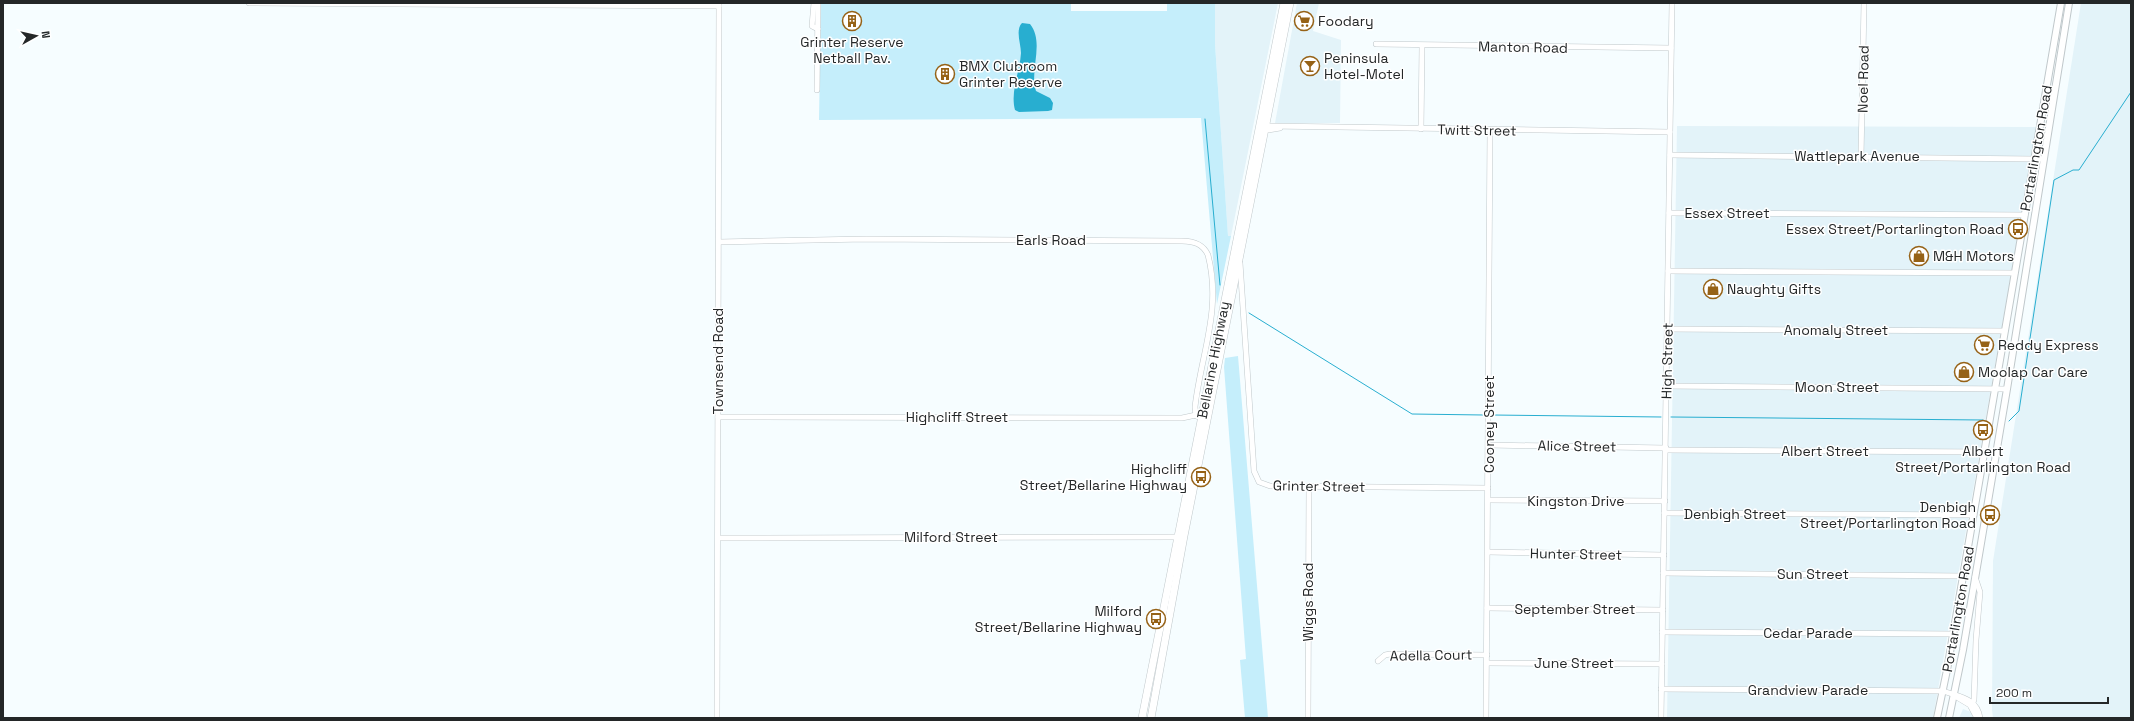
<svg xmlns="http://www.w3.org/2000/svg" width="2134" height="721" font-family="'Space Grotesk',sans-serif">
  <rect width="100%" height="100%" fill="#f6fdff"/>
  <g fill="#e3f3f9">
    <path d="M1215,3H1278L1231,236H1228L1215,44Z"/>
    <path d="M1297,3H1319L1313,31L1341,40L1340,123H1275Z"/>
    <path d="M2081,3H2131V718H1993L1992,710L1993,561Z"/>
    <path d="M1677,126L2037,127L1933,718H1667Z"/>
    <path d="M1963,709L1974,713V718H1959Z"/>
  </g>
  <g fill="#c5eefb">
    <path d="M821,3H1071V11H1167V3H1215V44L1228,236H1231L1217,304L1201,118L819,120Z"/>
    <path d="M1238,356L1268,718H1245L1240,660L1246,659L1224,367L1225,358Z"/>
  </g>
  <path fill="#28aed0" d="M1022,23L1030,24C1045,43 1029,70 1036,91L1050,98L1053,103L1052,110L1048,111L1019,112L1015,110C1010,91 1020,72 1021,53C1021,44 1015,30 1022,23Z"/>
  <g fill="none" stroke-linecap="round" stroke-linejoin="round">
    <g stroke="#28aed0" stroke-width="1">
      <path d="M1205,119L1220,285"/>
      <path d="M1249,313L1412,414L1483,415"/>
      <path d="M1492,415L1661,417"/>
      <path d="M1671,417L1983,420"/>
      <path d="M2009,421L2019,411L2054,180L2073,170H2079L2131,92"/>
    </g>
    <defs>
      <g id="minor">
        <path d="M249,3L719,6"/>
        <path d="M814,3L812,26L818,29"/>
        <path d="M1376,44L1671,48"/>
        <path d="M817,90L818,3"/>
        <path d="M1264,126L1670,132"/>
        <path d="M1262,128L1269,130L1280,128"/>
        <path d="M1421,129L1422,46"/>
        <path d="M1670,155L2044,159"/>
        <path d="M1861,156L1864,3"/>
        <path d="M1669,213L2025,215"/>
        <path d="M719,242L866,239L1182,241C1194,241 1203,244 1208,255C1222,310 1201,354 1195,407L1196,416L1205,419"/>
        <path d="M1240,263L1254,471L1259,482L1270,486L1488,488"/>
        <path d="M1668,271L2015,273"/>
        <path d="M1667,329L2005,331"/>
        <path d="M1667,386L2007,389"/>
        <path d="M718,417L1182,418L1196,415"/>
        <path d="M1489,445L1666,448"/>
        <path d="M1666,450L1985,452"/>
        <path d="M1488,500L1665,501"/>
        <path d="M1664,513L1974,515"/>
        <path d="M718,538L1181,537"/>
        <path d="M1488,552L1664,555"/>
        <path d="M1663,573L1963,576"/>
        <path d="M1487,608L1663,610"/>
        <path d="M1662,632L1953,634"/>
        <path d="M1378,661L1385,655L1390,654L1487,655"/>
        <path d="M1487,663L1662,664"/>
        <path d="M1661,689L1943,691C1960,697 1977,698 1980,718"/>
        <path d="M1955,696L1970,705L1977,718"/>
        <path d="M1971,706L1974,700L1976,640L1980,592L1975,577"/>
        <path d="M717,718L719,3"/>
        <path d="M1308,718L1309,486"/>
        <path d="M1486,718L1490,130"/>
        <path d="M1661,718L1672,3"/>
      </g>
      <g id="major">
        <path d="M1937,718L1947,670L2061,3"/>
        <path d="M1949,718L1963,650L2007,389L2069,3"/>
      </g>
      <g id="highway">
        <path d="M1142,718L1284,3"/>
        <path d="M1151,718L1184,536L1290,3"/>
      </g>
    </defs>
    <use href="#minor" stroke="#c0c8cb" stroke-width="6"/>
    <use href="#major" stroke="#c0c8cb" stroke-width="8"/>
    <use href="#highway" stroke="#c0c8cb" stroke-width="8"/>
    <use href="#minor" stroke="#fff" stroke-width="5"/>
    <use href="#major" stroke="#fff" stroke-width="6"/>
    <use href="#highway" stroke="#fff" stroke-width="7"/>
  </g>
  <defs>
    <symbol id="building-ring" viewBox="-11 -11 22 22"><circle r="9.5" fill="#fff" stroke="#966217" stroke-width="1.5"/><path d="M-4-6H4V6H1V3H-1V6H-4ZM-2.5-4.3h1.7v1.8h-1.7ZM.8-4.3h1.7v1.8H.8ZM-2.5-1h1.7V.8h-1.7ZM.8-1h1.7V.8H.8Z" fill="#966217"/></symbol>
    <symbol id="supermarket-ring" viewBox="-11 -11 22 22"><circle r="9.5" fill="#fff" stroke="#966217" stroke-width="1.5"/><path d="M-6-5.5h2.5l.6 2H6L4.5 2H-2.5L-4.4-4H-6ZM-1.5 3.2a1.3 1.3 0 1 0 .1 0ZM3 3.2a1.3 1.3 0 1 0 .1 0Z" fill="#966217"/></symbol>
    <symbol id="bar-ring" viewBox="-11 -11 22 22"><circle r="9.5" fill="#fff" stroke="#966217" stroke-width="1.5"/><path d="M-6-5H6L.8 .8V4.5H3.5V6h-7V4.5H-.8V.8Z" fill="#966217"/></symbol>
    <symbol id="bus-ring" viewBox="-11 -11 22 22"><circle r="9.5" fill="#fff" stroke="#966217" stroke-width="1.5"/><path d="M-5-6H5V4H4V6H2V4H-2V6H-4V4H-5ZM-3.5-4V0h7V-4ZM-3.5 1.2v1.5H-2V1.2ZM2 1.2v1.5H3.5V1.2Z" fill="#966217"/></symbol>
    <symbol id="shop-ring" viewBox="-11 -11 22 22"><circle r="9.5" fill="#fff" stroke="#966217" stroke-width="1.5"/><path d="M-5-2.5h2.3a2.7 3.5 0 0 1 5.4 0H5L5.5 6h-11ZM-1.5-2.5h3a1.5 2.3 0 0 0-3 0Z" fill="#966217"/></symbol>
  </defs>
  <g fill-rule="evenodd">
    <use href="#building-ring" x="841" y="10" width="22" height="22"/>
    <use href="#supermarket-ring" x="1293" y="10" width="22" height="22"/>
    <use href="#bar-ring" x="1299" y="55" width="22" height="22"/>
    <use href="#building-ring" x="934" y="63" width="22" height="22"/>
    <use href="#bus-ring" x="2007" y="218" width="22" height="22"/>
    <use href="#shop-ring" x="1908" y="245" width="22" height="22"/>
    <use href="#shop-ring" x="1702" y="278" width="22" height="22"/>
    <use href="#supermarket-ring" x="1973" y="334" width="22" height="22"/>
    <use href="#shop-ring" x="1953" y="361" width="22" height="22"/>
    <use href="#bus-ring" x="1972" y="419" width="22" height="22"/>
    <use href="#bus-ring" x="1190" y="466" width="22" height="22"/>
    <use href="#bus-ring" x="1979" y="504" width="22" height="22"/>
    <use href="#bus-ring" x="1145" y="608" width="22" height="22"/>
  </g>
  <g text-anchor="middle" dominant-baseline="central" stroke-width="3" stroke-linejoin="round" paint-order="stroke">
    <g font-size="14" fill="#242728" stroke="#fff" text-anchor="start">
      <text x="1318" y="21">Foodary</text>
      <text x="852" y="42" text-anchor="middle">Grinter Reserve<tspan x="852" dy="16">Netball Pav.</tspan></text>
      <text x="1324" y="58">Peninsula<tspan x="1324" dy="16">Hotel-Motel</tspan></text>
      <text x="959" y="66">BMX Clubroom<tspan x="959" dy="16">Grinter Reserve</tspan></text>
      <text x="2004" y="229" text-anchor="end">Essex Street/Portarlington Road</text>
      <text x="1933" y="256">M&amp;H Motors</text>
      <text x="1727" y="289">Naughty Gifts</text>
      <text x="1998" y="345">Reddy Express</text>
      <text x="1978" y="372">Moolap Car Care</text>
      <text x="1983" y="451" text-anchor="middle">Albert<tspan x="1983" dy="16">Street/Portarlington Road</tspan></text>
      <text x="1187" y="469" text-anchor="end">Highcliff<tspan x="1187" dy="16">Street/Bellarine Highway</tspan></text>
      <text x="1976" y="507" text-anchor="end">Denbigh<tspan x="1976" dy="16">Street/Portarlington Road</tspan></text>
      <text x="1142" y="611" text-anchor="end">Milford<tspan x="1142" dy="16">Street/Bellarine Highway</tspan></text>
    </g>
    <g font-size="14" fill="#242728" stroke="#fff">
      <text transform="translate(1523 47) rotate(1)">Manton Road</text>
      <text transform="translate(1863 79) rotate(-89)">Noel Road</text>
      <text transform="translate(1477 130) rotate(1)">Twitt Street</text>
      <text transform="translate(2036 148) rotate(-80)">Portarlington Road</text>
      <text x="1857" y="156">Wattlepark Avenue</text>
      <text x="1727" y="213">Essex Street</text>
      <text x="1051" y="240">Earls Road</text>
      <text x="1836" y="330">Anomaly Street</text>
      <text transform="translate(1213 360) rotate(-79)">Bellarine Highway</text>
      <text transform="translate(718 361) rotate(-90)">Townsend Road</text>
      <text transform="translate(1667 361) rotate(-89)">High Street</text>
      <text x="1837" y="387">Moon Street</text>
      <text x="957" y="417">Highcliff Street</text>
      <text transform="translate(1489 424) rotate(-90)">Cooney Street</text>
      <text transform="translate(1577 446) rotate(1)">Alice Street</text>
      <text x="1825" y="451">Albert Street</text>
      <text transform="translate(1319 486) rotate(1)">Grinter Street</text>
      <text x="1576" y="501">Kingston Drive</text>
      <text x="1735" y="514">Denbigh Street</text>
      <text x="951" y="537">Milford Street</text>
      <text transform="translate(1576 554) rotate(1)">Hunter Street</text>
      <text x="1813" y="574">Sun Street</text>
      <text transform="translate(1308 602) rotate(-90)">Wiggs Road</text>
      <text x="1575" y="609">September Street</text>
      <text transform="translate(1958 609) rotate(-80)">Portarlington Road</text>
      <text x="1808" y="633">Cedar Parade</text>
      <text transform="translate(1431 655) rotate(-1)">Adella Court</text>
      <text x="1574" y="663">June Street</text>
      <text x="1808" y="690">Grandview Parade</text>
    </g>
  </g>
  <rect width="2134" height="721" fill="none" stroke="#242728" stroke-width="8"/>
  <g transform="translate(36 36) rotate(82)" stroke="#ffffff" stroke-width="3" paint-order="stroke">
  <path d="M0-3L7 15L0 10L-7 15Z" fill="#242728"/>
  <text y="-6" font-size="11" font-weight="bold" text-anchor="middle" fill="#242728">N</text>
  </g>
  <path d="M1990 697v6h118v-6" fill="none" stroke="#242728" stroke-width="2"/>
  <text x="1996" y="697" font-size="12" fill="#242728" stroke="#ffffff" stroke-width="3" paint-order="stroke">200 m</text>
</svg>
